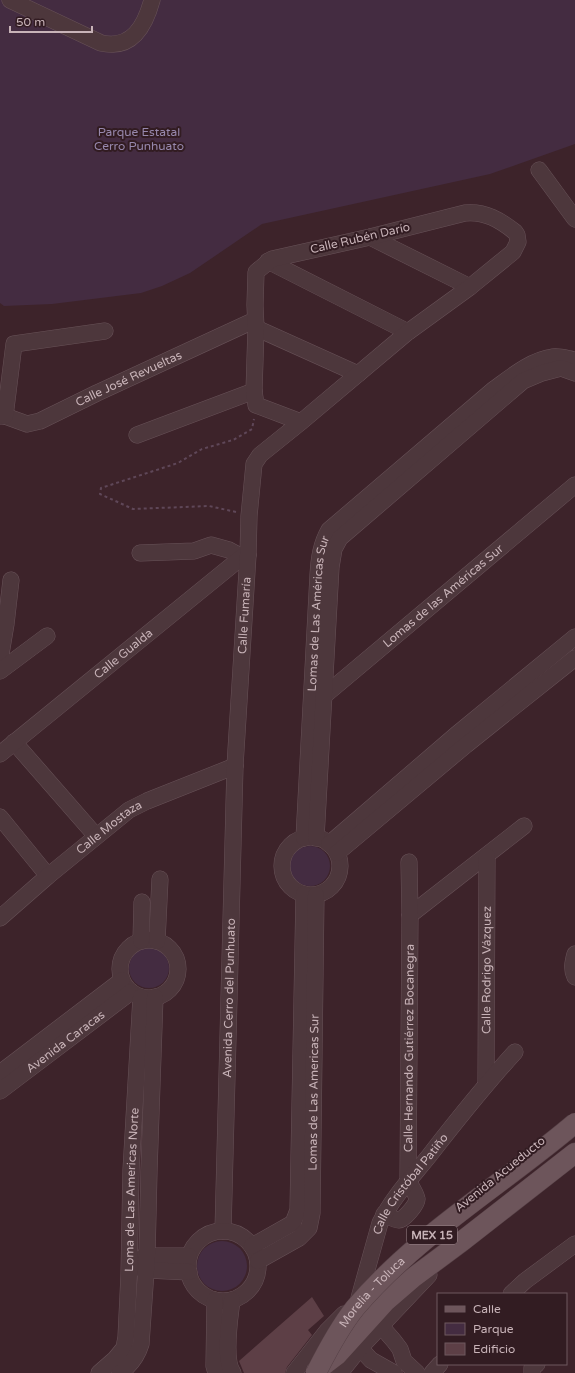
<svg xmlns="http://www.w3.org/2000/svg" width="575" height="1373" font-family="'Varela Round',sans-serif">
  <rect width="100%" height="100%" fill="#3d232a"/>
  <g fill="#442c41">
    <path d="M0,0H575V144L490,174L262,224L190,273L162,286L141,293L52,304L4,306L0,303Z"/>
    <circle cx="310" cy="866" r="20"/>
    <circle cx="149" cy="968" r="20"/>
    <circle cx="222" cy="1266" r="25"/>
  </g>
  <path fill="#5d3f46" d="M312,1297L324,1316L308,1330L312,1335L287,1367L285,1373H244L239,1361Z"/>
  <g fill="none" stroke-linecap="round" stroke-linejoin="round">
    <defs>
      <g id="minor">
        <path d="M10,0L101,43C132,50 145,26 152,0"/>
        <path d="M539,170L575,219"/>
        <path d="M370,237L470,287"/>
        <path d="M268,261L408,332"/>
        <path d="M256,328L358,374"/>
        <path id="s1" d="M0,416H5L27,424L40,421L97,393L255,320"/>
        <path d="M5,416L14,344L105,331"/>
        <path d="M137,435L254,391"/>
        <path d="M140,553L194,551L211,545L229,550L242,557"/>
        <path d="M0,660L6,624L11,580"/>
        <path d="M0,671L47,636"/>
        <path id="s2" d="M319,700L575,485"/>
        <path d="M14,742L96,836"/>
        <path id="s3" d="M0,754L242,557L248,555"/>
        <path d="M0,817L48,876"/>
        <circle cx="311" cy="866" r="29"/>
        <path id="s4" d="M304,838L318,575C319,558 321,544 329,530L493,390C511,377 531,360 553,357C560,356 568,359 575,360"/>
        <path d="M316,838L331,567L334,549L340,538L523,381L542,373L561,368L575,373"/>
        <path d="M329,844L457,734L575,637"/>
        <path d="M337,853L466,745L575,658"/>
        <path d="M410,915L524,826"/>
        <path id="s5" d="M0,918L48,876L129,810L147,801L235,766"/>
        <circle cx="149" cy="969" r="29"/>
        <path d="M141,941L142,902"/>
        <path d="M157,941L160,879"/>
        <path d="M575,954C573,962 571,969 575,977"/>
        <path d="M0,1073L122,980"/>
        <path id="s6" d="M486,1084L487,856"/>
        <path id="s7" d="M0,1091L131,992"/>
        <path id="s8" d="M384,1214C388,1216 395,1220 399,1220C404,1220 418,1203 417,1199C416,1193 411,1186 408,1181L410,915L409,862"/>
        <path id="s9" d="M223,1231L235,766L248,555L249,516L254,464L260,455L301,422L408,332L470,287L513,252L518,242L517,235L515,232C500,220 485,211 465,213L370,237L272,259L256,272L255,305L256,328L254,391L256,405L301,422"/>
        <circle cx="223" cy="1266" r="35"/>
        <path d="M252,1246L293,1223L298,1210L304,894"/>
        <path d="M139,1261L143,1257L147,1256H189"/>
        <path id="s10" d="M258,1261L299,1238L309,1228L312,1213L316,895"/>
        <path d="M137,1265L140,1268L147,1270L189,1272"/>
        <path d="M511,1294L525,1281L575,1244"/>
        <path id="s11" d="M359,1298L380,1223C392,1198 412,1177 429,1156C457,1120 485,1085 515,1052"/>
        <path d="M215,1300L214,1366L216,1373"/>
        <path d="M232,1300C230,1317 223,1359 233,1373"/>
        <path d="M381,1326L394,1341L400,1349L404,1361L417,1373"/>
        <path d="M360,1348L371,1360L394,1373"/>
        <path id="s12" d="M99,1373L115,1359L124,1348L126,1337L129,1275L131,1170L141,997"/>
        <path d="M120,1373C131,1365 137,1357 141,1344L147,1256L149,1171L155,997"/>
        <path d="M294,1373L327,1331L344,1314"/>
        <path d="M340,1373L360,1348L429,1275"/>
        <path d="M432,1373L440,1364"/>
        <path d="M532,1373V1368L537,1364"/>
      </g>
      <path id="major" d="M316,1371L337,1355L385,1302L414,1277L461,1242L575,1153"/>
    </defs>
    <use href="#minor" stroke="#685258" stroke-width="17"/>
    <use href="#major" stroke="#564046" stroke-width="21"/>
    <path stroke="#5f4758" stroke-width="2" stroke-dasharray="3 3" stroke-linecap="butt" d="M236,512L209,506L133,509L100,494L101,488L178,463L202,449L233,440L252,429L254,419"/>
    <use href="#minor" stroke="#4d373c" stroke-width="16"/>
    <use href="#major" stroke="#6d555b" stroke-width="20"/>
    <defs>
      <g id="major-bridge">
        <path id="s13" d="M316,1373C327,1351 340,1327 355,1308C418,1234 502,1185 575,1123"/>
      </g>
    </defs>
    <use href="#major-bridge" stroke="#564046" stroke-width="21" stroke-linecap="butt"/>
    <use href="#major-bridge" stroke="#6d555b" stroke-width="20"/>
  </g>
  <g text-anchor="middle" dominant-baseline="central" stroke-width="4" stroke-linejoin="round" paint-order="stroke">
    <rect fill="#321c22" stroke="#9b868b" stroke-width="1" x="407" y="1226" width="50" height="18" rx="3"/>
    <g font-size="11" font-weight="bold" fill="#c8b3b8">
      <text x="432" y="1235">MEX 15</text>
    </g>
    <g font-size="12" fill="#9788ad" stroke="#321c22">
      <text x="139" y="132">Parque Estatal<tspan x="139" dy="14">Cerro Punhuato</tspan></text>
    </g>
    <g font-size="12" fill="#c8b3b8" stroke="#321c22">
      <text transform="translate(360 238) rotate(-13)">Calle Rubén Darío</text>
      <text stroke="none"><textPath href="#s1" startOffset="140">Calle José Revueltas</textPath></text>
      <text stroke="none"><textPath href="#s2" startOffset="162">Lomas de las Américas Sur</textPath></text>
      <text stroke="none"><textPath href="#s4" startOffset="225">Lomas de Las Américas Sur</textPath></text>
      <text stroke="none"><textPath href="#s9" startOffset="616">Calle Fumaría</textPath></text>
      <text stroke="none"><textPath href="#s3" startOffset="159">Calle Gualda</textPath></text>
      <text stroke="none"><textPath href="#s5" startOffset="142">Calle Mostaza</textPath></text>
      <text stroke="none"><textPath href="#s6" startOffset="114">Calle Rodrigo Vázquez</textPath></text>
      <text stroke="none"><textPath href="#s9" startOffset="233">Avenida Cerro del Punhuato</textPath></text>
      <text stroke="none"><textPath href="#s7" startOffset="82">Avenida Caracas</textPath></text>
      <text stroke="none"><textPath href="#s8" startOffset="198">Calle Hernando Gutiérrez Bocanegra</textPath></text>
      <text stroke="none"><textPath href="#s10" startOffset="197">Lomas de Las Americas Sur</textPath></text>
      <text transform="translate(500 1174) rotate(-39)">Avenida Acueducto</text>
      <text stroke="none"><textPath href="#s11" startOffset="127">Calle Cristóbal Patiño</textPath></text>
      <text stroke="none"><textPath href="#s12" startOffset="194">Loma de Las Americas Norte</textPath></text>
      <text stroke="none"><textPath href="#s13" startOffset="99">Morelia - Toluca</textPath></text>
    </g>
  </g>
  <rect x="437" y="1293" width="130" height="72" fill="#321c22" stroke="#6e585e"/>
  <rect x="445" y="1306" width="20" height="6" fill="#6d555b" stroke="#6e585e"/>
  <text x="473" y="1313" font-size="12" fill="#c8b3b8">Calle</text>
  <rect x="445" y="1323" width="20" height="12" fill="#442c41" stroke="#6e585e"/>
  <text x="473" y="1333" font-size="12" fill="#c8b3b8">Parque</text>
  <rect x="445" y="1343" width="20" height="12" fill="#5d3f46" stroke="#6e585e"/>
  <text x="473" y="1353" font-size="12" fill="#c8b3b8">Edificio</text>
  <path d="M10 26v6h82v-6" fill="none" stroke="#c8b3b8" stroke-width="2"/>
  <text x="16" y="26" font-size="12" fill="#c8b3b8" stroke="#321c22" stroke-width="3" paint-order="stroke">50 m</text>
</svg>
